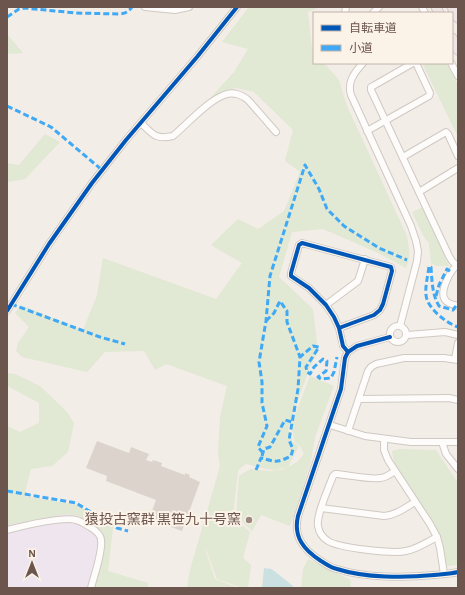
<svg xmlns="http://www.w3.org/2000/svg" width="465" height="595" font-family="'Alegreya Sans','Noto Sans JP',sans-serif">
  <rect width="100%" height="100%" fill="#f3ede7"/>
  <path fill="#efe5ee" d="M71,510L91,519L107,542L95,588H7V519Z"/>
  <g fill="#e1e8d3">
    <path d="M249,7H320L308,12L312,49L314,51V63H324L339,80L347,106L407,236C409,248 411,256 406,268L376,252L323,229L292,232L279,277L313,309L318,351L309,370L288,429L293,442L299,446L288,467L297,462L304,454L300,446L294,441L293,432L290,428L310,376L334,386L315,437L311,461L301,494L290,526L261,515L252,531L236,516L239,476L250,469L269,471L281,470L287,467L276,470L266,469L246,464L238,470L233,517L250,532L243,558L251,565L248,588H241L240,587L217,579L205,547L206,552L215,579L238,588H187L190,570L220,466L218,452L220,417L227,386L166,364L155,370L144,351L105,352L87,372L22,357L16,351L18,343L29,327L15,313L21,305L83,330L97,295L103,258L216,299L242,263L211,245L238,219L258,229L284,211L300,172L285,161L293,130L254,92L236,88L222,91L201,108L234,72L248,49L222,42Z"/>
    <path d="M7,34L23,53L7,54Z"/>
    <path d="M422,63H446L458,85V137Z"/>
    <path d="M45,134L60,142L25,179L8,182L7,184V163L19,165Z"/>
    <path d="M423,207L449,266H436L431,263L429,243L424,237L412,212Z"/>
    <path d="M7,373L15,374L40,386L67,412L74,423L68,452L52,466L31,469L24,496L77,505L94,514L113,528L108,571L148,583V588H93L103,540L88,521L79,516L66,514L7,525V426L20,432L39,423V403L7,386Z"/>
    <path d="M399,449L436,450L458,483V564L457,565L447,566L441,537L394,462L392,451Z"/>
    <path d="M308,559L351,580L350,588H301L303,569Z"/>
  </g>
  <path fill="#cbe1e1" d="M264,568C267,569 269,568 271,569C274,570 293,586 295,588H262Z"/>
  <path fill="#dcd3cd" d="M97,441L129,453L131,447L149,454L146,460L152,462L153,460L162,463L161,466L185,475V473L190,475L189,477L200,482L182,531L149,519L156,500L106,481L107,476L86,468Z"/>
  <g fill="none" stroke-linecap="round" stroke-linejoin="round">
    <defs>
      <g id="minor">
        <path d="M145,7L175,10L189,7"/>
        <path d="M422,7L425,13"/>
        <path d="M345,13L346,7"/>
        <path d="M373,13L379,7"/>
        <path d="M363,63C354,73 347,82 351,95L411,226L416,241L418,251L417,261L400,326"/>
        <path d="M413,63L373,86L371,87V90L449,256L452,261L458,267"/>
        <path d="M451,63L458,76"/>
        <path d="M141,123C153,134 155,140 173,136C187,124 208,101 224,95C233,91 243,95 249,101L276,132"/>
        <path d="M367,131L429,96L430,93L416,63"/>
        <path d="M403,157L446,132L448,134L458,156"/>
        <path d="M419,192L458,168"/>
        <path d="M456,266C450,272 438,293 446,301C449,304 454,305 458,306"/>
        <path d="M326,305L358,281L360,275L365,259"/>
        <path d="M7,311L49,244L92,183L126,140L197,57L237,7"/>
        <circle cx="398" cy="334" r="8"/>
        <path d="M339,328L374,315L380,310L383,304L392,271L391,267L302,243L299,245L291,273V276L309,288L326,305L334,317L339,328L343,346L348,352"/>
        <path d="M407,335L445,332L458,335"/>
        <path d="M390,337L357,346L348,352L345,358L341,389L298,516C293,537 304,550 321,561C326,564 331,568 337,569C365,578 405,578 434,575C442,574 450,574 458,572"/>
        <path d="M455,359L458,343"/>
        <path d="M359,399L449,398L458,400"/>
        <path d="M330,425L365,436L411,442H458"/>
        <path d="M348,431L368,371L371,367L376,364L404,358H444L458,360"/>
        <path d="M384,439V450L388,460L430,524L437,537L440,548L444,574"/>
        <path d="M442,442L446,454L458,469"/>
        <path d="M395,471C390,474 386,478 380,478C370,480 349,475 337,474H335L333,476C329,487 316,515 318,526C319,532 323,538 328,541C339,548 393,554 406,551C417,549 427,542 437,537"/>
        <path d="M321,508L384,516C396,515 405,508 415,502"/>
        <path d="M7,530C23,526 62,516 76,520C81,521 86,525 90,527C95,530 101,534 101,540C103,551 94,576 91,588"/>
      </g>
      <g id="highway">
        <path d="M436,7L439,13"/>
        <path d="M452,7L458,18"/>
        <path d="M452,38L458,50"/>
      </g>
    </defs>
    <use href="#minor" stroke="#d0c9c3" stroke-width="8"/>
    <use href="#highway" stroke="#d2cac5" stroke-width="11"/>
    <use href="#minor" stroke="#fdfcfb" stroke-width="6"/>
    <use href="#highway" stroke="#eee6e4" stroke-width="9"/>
    <g stroke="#3fa9f5" stroke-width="3" stroke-dasharray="6 3" stroke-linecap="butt">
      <path d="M7,17L19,9L25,8L76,13L118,14C125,14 128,12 132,7"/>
      <path d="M7,106L51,127L102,170"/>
      <path d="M436,296L439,285L447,269L451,272"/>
      <path d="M11,304L100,337L125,344"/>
      <path d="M456,306L453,310L439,306C432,294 432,281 431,267L429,266C428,276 425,286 426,295C427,308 446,323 458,327"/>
      <path d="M266,321L274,313L280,301L287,311V322L300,357"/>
      <path d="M263,453L258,447L267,426L262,403V382L259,362L266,321L270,276L305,165L319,189L327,209L344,226L379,248L407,260"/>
      <path d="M262,456L264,449L270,447L285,420L292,422"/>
      <path d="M256,470L261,458C276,462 277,463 291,456L293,449L289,440L298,389L300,357L313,346L319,347L306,367L307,372L310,374L314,367L323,359L327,361L326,371L318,377L321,379L331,378L334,372L337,357"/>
      <path d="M7,491L76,503L117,528L128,531"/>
    </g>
    <defs>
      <g id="cycleway">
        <path d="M7,311L49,244L92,183L126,140L197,57L237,7"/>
        <path d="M339,328L374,315L380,310L383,304L392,271L391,267L302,243L299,245L291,273V276L309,288L326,305L334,317L339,328L343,346L348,352"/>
        <path d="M390,337L357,346L348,352L345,358L341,389L298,516C293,537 304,550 321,561C326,564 331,568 337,569C365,578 405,578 434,575C442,574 450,574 458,572"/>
      </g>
    </defs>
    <use href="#cycleway" stroke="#fcf3e8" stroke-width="6"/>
    <use href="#cycleway" stroke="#0057b8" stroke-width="4"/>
  </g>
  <circle fill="#9b8a82" stroke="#fcf3e8" stroke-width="1.5" cx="249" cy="520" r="4"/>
  <g text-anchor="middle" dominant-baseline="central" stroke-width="4" stroke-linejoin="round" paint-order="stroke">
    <g font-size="14" fill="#6c554c" stroke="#fcf3e8" text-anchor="end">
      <text x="241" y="520">猿投古窯群 黒笹九十号窯</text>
    </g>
  </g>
  <rect width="465" height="595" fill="none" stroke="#6c554c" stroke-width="16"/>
  <rect x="313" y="12" width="140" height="52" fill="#fcf3e8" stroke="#c2b4aa"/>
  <rect x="321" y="25" width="20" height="6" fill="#0057b8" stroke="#c2b4aa"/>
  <text x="349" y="32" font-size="12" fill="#6c554c">自転車道</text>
  <rect x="321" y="45" width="20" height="6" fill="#3fa9f5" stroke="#c2b4aa"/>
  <text x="349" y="52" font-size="12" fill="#6c554c">小道</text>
  <g transform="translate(32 563)" stroke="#fcf3e8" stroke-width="3" paint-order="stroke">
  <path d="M0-3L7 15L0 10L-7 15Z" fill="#6c554c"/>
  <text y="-6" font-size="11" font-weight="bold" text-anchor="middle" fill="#6c554c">N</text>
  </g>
</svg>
